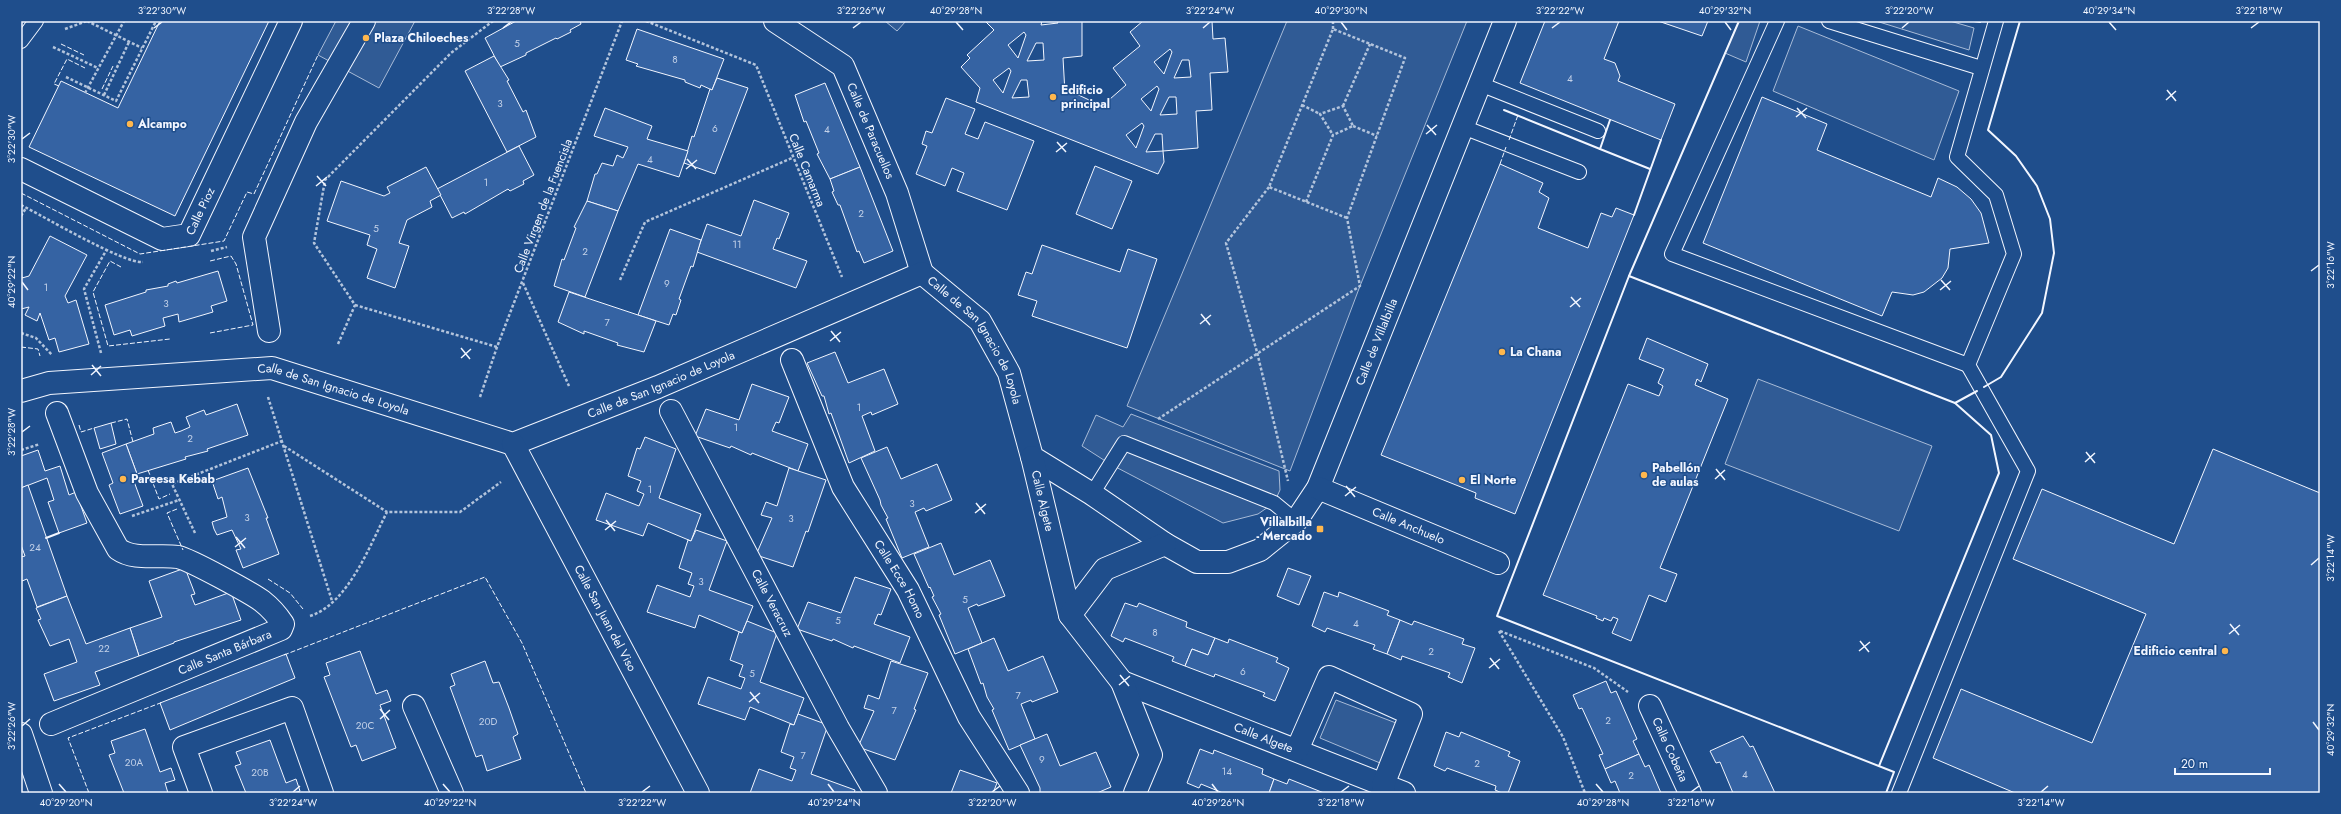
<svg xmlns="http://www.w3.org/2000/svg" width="2341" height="814" font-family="Jost,sans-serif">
  <rect width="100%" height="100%" fill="#1f4e8c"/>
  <g fill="#305b95" stroke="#a8bbd7">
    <path d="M336,21H415L379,88L318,55Z"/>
    <path d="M885,21H906L897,31Z"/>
    <path d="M1287,21H1467L1360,286L1290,471L1127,406Z"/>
    <path d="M1739,21H1760L1746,62L1725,53Z"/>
    <path d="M1876,21H1950L1974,28L1969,50Z"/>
    <path d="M1798,26L1959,91L1934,160L1773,91Z"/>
    <path d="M1758,379L1932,446L1899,531L1725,464Z"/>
    <path d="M1131,414L1279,471L1280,490L1274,503L1258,514L1223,523L1110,464L1082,446L1096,415L1123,427Z"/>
    <path d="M1336,700L1396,723L1380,763L1320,738Z"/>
  </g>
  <g fill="#3563a3" stroke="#f2f6ff" fill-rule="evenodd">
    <path d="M160,21H269L175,216L29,147L61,81L118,108Z"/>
    <path d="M516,21H580L581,24L570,30L571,32L557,39L556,38L526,53V55L500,67L485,38Z"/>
    <path d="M985,21H1042L1041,25L1058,23L1057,21H1082V56L1063,58L1065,93L1072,92L1102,106L1126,85L1113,68L1140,46L1130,32L1143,21H1212L1213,39L1225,38L1228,72L1210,73L1212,110L1196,111L1198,148L1163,151L1164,162L1158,174L976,102L980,88L961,67L970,58L967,55L994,30ZM1024,32L1026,35L1018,58L1008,45ZM1036,43H1043L1044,60L1027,61ZM1170,49L1172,52L1164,74L1154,62ZM1182,60H1189L1191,77L1174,78ZM1009,68L1011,71L1003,93L993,80ZM1021,80H1027L1029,97L1012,98ZM1157,86L1159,89L1151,111L1141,99ZM1169,97H1176L1177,114L1160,115ZM1142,123L1144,126L1136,148L1126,135ZM1155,134H1162L1163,151L1146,152Z"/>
    <path d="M1545,21H1619L1604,59L1615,63L1620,76L1618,81L1675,104L1661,140L1520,83Z"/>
    <path d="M1658,21H1708L1702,36Z"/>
    <path d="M637,29L724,59L712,90L701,85L700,88L685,82V80L636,66L638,64L626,60Z"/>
    <path d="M494,56L509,80L507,81L523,112L526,110L536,137L507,152L465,71Z"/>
    <path d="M717,78L748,88L715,174L684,163L692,136L694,137L710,89L712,90Z"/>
    <path d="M825,83L860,167L830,179L817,154L819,153L806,121L804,122L795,95Z"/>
    <path d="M1762,97L1827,124L1817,150L1931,197L1938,178L1957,187L1971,199L1981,213L1989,243L1950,249L1948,268L1942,278L1924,292L1913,295L1892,292L1882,316L1703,243Z"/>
    <path d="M946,98L975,109L965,134L978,139L985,122L1034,141L1007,210L957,191L964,173L952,168L945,186L916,174L927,146L922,144L926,131L932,133Z"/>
    <path d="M605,108L652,126L647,139L688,151L679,177L638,164L618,211L587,201L595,174H597L602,163L613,166L617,155L623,158L628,147L594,136Z"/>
    <path d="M519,146L534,175L523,181L524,184L510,191L508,189L465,214L464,212L452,218L437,189Z"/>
    <path d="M1500,164L1543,183L1539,192L1549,198L1538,228L1588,248L1601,213L1612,217L1616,208L1634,215L1515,514L1475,498L1476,493L1381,455Z"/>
    <path d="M1095,166L1132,181L1112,229L1076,214Z"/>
    <path d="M426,167L441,195L430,201L432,207L407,220L399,243L409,246L395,288L367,278L377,249L367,245L370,235L327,221L341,181L384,196L390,193L387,187Z"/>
    <path d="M860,167L893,251L864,263L859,251L857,252L840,205H838L832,192L834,191L830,179Z"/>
    <path d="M754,200L789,213L779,239L777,238L773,249L807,261L796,288L697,252L707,224L741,236Z"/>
    <path d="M587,201L618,211L585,297L554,286L562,259L564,260L576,228L574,227Z"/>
    <path d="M670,229L701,240L693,267L691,266L679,299L681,300L676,315L673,314L669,325L638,315Z"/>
    <path d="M50,236L87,255L65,296L68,303L76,300L89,344L59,352L55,338L49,340L40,313L37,321L25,315L29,307L21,309V273L22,278L29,276Z"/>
    <path d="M1042,245L1120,272L1128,249L1157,259L1127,348L1032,316L1037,301L1018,295L1026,272L1032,274Z"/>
    <path d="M218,271L227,301L211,306L213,312L179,322L178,314L163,318L165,326L132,336L130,330L114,335L105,305L146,292V290L168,286V284L176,281L177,283Z"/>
    <path d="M569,292L656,321L644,352L617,345L618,343L584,331V334L558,322Z"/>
    <path d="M1647,338L1708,364L1701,382L1697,379L1695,385L1728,399L1660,568L1677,574L1666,602L1649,595L1631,641L1612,633L1618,619L1613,617L1611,621L1604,618L1603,621L1596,618L1597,616L1543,595L1628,384L1659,396L1663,386L1658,383L1664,369L1639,359Z"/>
    <path d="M835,352L848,383L884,369L898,404L872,415L871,412L862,416L875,451L849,463L831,413L829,414L824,396H822L807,363Z"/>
    <path d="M752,384L789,397L779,423L776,422L772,431L808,444L798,471L752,453L751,455L731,446L730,448L695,436L706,409L739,420Z"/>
    <path d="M237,404L248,435L207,449L208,451L185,457L186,459L137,474L126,444L154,434L153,428L171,422L175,433L181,431L190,427L186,417L204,410L206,415Z"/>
    <path d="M111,423L116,444L100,449L94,428Z"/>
    <path d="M645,437L676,449L659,498L701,514L691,541L648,523L643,536L596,520L606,493L639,506L644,494L637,491L641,481L628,476L637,448L640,449Z"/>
    <path d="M126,444L137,474L132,476L143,506L120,514L109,485L113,483L102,453Z"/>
    <path d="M887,447L901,479L937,464L952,500L926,511L924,508L915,512L929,547L902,558L886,519L888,518L881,505L880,500L861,458Z"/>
    <path d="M2213,449L2320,493V793H2015L1933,758L1961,689L2092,743L2146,614L2013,559L2042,489L2174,544Z"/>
    <path d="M38,450L45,471L60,466L69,495L76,492L87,523L59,533L48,502L54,500L47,478L21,488V456Z"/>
    <path d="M248,468L268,518H266L279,554L243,568L236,550L241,549L232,530L217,535L214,529L212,522L227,517L222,497L218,499L212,481Z"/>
    <path d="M789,468L826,480L808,532L806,531L793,567L756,555L772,518L761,515L766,502L777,506Z"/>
    <path d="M28,485L67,596L37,607L27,579L22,581L21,578V557L25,556L21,545V488Z"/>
    <path d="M696,530L727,541L709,590L753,606L742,633L699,615L695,628L647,612L657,585L690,597L694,586L688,584L692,573L679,568L688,540L691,541Z"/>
    <path d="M941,543L954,575L990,560L1005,596L978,606L977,604L968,608L982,643L955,654L939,615L941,614L932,597L934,596L930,587L929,588L914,554Z"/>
    <path d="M185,568L195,594L191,595L195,605L231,592L241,620L174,642V643L139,656L130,628L162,617L149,581Z"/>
    <path d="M1288,568L1311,576L1299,605L1277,596Z"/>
    <path d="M855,577L891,589L881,615L878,614L874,624L910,637L900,663L854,646L853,648L833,639L832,641L797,629L808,602L841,613Z"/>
    <path d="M1324,592L1338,597L1339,592L1389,611L1387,615L1400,620L1387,654L1373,649L1375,645L1327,628L1325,632L1312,626Z"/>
    <path d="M67,596L86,644L130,628L139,656L95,672L100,685L54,701L44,674L77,662L69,639L50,646L38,620L41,619L36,608Z"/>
    <path d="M1125,603L1137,607L1139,603L1187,622L1186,627L1215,638L1208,655L1192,649L1185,666L1172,661L1174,657L1125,638L1123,642L1111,636Z"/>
    <path d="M1400,620L1412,625L1414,621L1464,639L1462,644L1475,648L1462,683L1448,677L1450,673L1402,656L1401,660L1387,654Z"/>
    <path d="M747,621L777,633L760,682L804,698L794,725L750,707L745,720L698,704L708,677L741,689L745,678L739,676L743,665L730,660L739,632L742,633Z"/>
    <path d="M994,638L1008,671L1043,656L1058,692L1032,702L1031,700L1021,704L1035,739L1009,750L992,710L994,709L987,697L983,683L981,684L968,649Z"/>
    <path d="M1215,638L1228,643L1229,639L1278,658L1276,662L1289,668L1275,701L1263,696L1265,693L1215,674L1214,677L1185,666L1192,649L1208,655Z"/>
    <path d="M360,651L376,694L387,690L391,701L380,705L396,748L362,761L356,745L351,747L324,677L330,675L326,663Z"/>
    <path d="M286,654L295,678L170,730L160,703Z"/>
    <path d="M485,661L493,683L499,682L509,708L518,734L513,737L521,759L487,771L482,755L476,757L450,687L455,685L451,674Z"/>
    <path d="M891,661L928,673L914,709L916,710L895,760L858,747L874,711L864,708L868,695L879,699Z"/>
    <path d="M1606,681L1611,693L1616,691L1637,739L1633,741L1639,754L1605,769L1599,755L1603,754L1582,708L1579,709L1573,695Z"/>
    <path d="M798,714L828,725L811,774L855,790L854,793H750L759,769L792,781L796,770L790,768L794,757L781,752L790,724L794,725Z"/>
    <path d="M145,729L160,772L171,768L175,780L165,783L168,793H124L109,755L115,753L111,741Z"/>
    <path d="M1446,732L1459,737L1461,732L1510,752L1508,756L1520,761L1508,793H1502L1495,790L1496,786L1447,768L1445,771L1434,766Z"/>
    <path d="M1047,734L1060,766L1096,752L1111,787L1097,793H1040V788L1020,745Z"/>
    <path d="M1743,736L1750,747L1753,746L1775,793H1733L1720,762L1716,763L1710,751Z"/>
    <path d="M270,740L286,783L296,779L300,791L294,793H246L235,766L241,764L236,752Z"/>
    <path d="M1200,749L1213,754L1214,750L1263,769L1262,774L1274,779L1269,793H1223L1201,784L1199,788L1187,783Z"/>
    <path d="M1639,754L1645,767L1649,765L1661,793H1620L1615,781L1611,783L1605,769Z"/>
    <path d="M960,770L997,783L993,793H951Z"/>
    <path d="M1274,779L1287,784L1289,779L1324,793H1269Z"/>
  </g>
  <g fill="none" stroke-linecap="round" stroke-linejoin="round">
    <defs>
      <g id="lane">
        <path d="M1777,21L1672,254L1968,365L2014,254L1996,195L1957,157L1996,21"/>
        <path d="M1829,21L1981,68"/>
        <path d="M21,41L36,21"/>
        <path d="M1480,84L1598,131"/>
        <path d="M1463,127L1579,172"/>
        <path d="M1092,494L1124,443L1274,503L1296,521"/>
        <path d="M1899,793L2028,471L1968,365"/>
      </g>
      <g id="street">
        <path id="s1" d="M775,21L843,66L897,193L922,273"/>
        <path id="s2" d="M21,169L162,239L189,235L291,21"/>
        <path id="s3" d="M922,273L980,321L1009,373L1032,457L1092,494L1165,544L1197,562H1228L1260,550L1296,521L1318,488L1505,21"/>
        <path d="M269,331L254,237L306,122L364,21"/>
        <path id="s4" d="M792,360L843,487L908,590L969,717L1018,793"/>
        <path id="s5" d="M21,391L49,383L272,368L513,444L658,387L922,273"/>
        <path id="s6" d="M671,411L838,728L876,793"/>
        <path id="s7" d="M513,444L698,793"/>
        <path id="s8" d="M1032,457L1070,615"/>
        <path id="s9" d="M1318,488L1498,563"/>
        <path id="s10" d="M1122,682L1404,793"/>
        <path d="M414,706L452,793"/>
        <path id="s11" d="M1650,706L1690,793"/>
        <path id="s12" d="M51,724L281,629L283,624C277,615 271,608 262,601C251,593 191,560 178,557C158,554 135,561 118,549L87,493L57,413"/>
        <path d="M21,734L41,793"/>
        <path d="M1297,750L1329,677L1411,714L1383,785L1384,793"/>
        <path d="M201,793L184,747L292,708L322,793"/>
        <path d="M1135,793L1151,755L1122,682L1070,615L1105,569L1165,544"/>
      </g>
    </defs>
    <use href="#lane" stroke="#f2f6ff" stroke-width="16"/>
    <use href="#street" stroke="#f2f6ff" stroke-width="24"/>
    <g stroke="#b3c4dc" stroke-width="2.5" stroke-dasharray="3 2" stroke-linecap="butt">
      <path d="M87,21L142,48"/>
      <path d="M646,21L756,65L842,277"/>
      <path d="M65,29L87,21"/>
      <path d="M1333,29V21"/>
      <path d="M53,47L98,68"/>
      <path d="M66,77L116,101L156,21"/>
      <path d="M85,93L124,21"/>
      <path d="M104,95L129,42"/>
      <path d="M1302,105L1320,114"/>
      <path d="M1343,106L1370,44"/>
      <path d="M1353,126L1377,136"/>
      <path d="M1269,187L1226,243L1257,352L1288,481"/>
      <path d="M1306,202L1333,135L1353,126L1343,106L1320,114L1333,135"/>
      <path d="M21,205C43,216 124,264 143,262"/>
      <path d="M21,216L26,208"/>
      <path d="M211,251L227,247"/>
      <path d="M620,280L645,222L792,158"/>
      <path d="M523,283L569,386"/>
      <path d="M355,305L497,347"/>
      <path d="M21,333L36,338L52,355"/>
      <path d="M338,344L355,305L314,243L325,180L451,53L493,21"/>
      <path d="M101,353L84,289L107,249"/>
      <path d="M268,397L332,601"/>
      <path d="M480,397L497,347L622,21"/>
      <path d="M1158,419L1360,286L1347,218L1405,58L1333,29L1269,187L1347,218"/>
      <path d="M284,446L387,512"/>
      <path d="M21,450L40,444"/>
      <path d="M132,516L179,500"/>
      <path d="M195,533L172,484L282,441"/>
      <path d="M310,616C348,604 370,545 387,512H460L501,482"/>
      <path d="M1499,631L1563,737L1585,793"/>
      <path d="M1500,631L1594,668L1628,692"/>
    </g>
    <use href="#lane" stroke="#1f4e8c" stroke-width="14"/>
    <use href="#street" stroke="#1f4e8c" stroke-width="22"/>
    <g stroke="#f2f6ff" stroke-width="1" stroke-dasharray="5 2" stroke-linecap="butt">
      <path d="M1980,22V21"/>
      <path d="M61,44L84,55"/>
      <path d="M59,86L54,84L67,59L85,68"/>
      <path d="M102,89L113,66"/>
      <path d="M1509,140L1518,115"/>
      <path d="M1500,164L1506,147"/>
      <path d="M21,193L140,254L224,241L247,192L254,194L318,55"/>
      <path d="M121,267L110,261L93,292L108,346L170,339"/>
      <path d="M210,333L253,325L236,264L231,256L210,261"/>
      <path d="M21,347L38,349L40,356"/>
      <path d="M111,423L127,419L133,442"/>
      <path d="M79,425L81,432L94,428"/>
      <path d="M148,470L159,499L170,494"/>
      <path d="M177,509L167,513L183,550"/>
      <path d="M268,579L290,593L303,609"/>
      <path d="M284,655L485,577L522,643L586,793"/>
      <path d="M89,793L68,738L163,702"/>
    </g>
    <g stroke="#f2f6ff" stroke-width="2">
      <path d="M1974,21L1980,22"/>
      <path d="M1504,110L1600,149L1610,120"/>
      <path d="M1600,149L1650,169"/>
      <path d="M1634,215L1661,140"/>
      <path d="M1629,276L1739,21"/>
      <path d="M1984,387L2001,377L2042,313L2054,253L2050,219L2037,186L2016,156L1988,130L2020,21"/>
      <path d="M46,538L59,533"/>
      <path d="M1879,766L1999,473L1991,435L1955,403"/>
      <path d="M1886,793L1894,772L1497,616L1629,276L1955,403L1977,391"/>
    </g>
  </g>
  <path fill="none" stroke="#f2f6ff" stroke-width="1.5" d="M956,22L963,30M1341,22L1347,30M1725,22L1731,30M2109,22L2116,30M154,28L162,22M503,28L511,22M853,28L861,22M1203,28L1210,22M1552,28L1560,22M1902,28L1909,22M2251,28L2259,22M2167,90L2176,101M2166,100L2176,91M1797,108L1806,118M1796,117L1807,108M1427,125L1436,135M1426,134L1437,125M22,139L30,133M1057,142L1066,152M1056,152L1067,143M687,159L696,169M686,169L697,160M317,176L326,186M316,186L327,177M2311,271L2319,265M1941,280L1950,290M22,282L28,290M1940,290L1951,281M1571,297L1580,307M1570,307L1581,298M1201,314L1210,325M1200,324L1211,315M831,331L840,342M830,341L841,332M461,348L470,359M461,358L471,349M92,365L101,376M91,375L101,366M22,432L30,426M2086,452L2095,463M2085,462L2095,453M1716,469L1725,480M1715,479L1725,470M1346,486L1355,497M1345,496L1356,487M976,503L985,514M975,513L986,504M606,520L615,531M605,530L616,521M236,537L245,548M235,547L246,538M2311,565L2319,558M2230,624L2239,635M2229,634L2240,625M1860,641L1869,652M1859,651L1870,642M1490,658L1499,669M1489,668L1500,659M1120,675L1129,686M1119,685L1130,676M750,692L759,703M749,702L760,693M380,709L389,720M380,719L390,710M2313,722L2319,730M22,726L30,719M59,784L66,792M443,784L450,792M828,784L834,792M1212,784L1218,792M1596,784L1603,792M293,792L300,786M642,792L650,786M992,792L1000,786M1341,792L1349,786M1691,792L1699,786M2041,792L2048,786"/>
  <g fill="#ffb74d" stroke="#1f4e8c" stroke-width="1.5">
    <circle cx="366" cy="38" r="4"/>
    <circle cx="1053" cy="97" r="4"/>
    <circle cx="130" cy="124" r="4"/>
    <circle cx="1502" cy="352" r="4"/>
    <circle cx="1644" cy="475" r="4"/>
    <circle cx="123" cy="479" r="4"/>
    <circle cx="1462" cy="480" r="4"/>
    <rect x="1316" y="525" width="8" height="8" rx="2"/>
    <circle cx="2225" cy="651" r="4"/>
  </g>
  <g text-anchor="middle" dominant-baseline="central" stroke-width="3" stroke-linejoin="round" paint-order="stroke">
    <g font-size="10" fill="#c3d1e8">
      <text x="517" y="43">5</text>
      <text x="675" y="59">8</text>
      <text x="1570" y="78">4</text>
      <text x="500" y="103">3</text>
      <text x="715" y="128">6</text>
      <text x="827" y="129">4</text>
      <text x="650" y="159">4</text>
      <text x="486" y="182">1</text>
      <text x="861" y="213">2</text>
      <text x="376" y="228">5</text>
      <text x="737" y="244">11</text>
      <text x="585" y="251">2</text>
      <text x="667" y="283">9</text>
      <text x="46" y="287">1</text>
      <text x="166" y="303">3</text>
      <text x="607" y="322">7</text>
      <text x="859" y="407">1</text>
      <text x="736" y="427">1</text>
      <text x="190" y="438">2</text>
      <text x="650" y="489">1</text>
      <text x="912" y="503">3</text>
      <text x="247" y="517">3</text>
      <text x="791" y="518">3</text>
      <text x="35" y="547">24</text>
      <text x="701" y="581">3</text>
      <text x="965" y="599">5</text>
      <text x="838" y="620">5</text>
      <text x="1356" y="623">4</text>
      <text x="1155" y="632">8</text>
      <text x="104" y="648">22</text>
      <text x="1431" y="651">2</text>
      <text x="1243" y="671">6</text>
      <text x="752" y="673">5</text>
      <text x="1018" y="695">7</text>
      <text x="894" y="710">7</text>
      <text x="1608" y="720">2</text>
      <text x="488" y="721">20D</text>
      <text x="365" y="725">20C</text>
      <text x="803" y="755">7</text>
      <text x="1042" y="759">9</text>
      <text x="134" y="762">20A</text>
      <text x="1477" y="763">2</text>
      <text x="1227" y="771">14</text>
      <text x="260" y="772">20B</text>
      <text x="1745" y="774">4</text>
      <text x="1631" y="775">2</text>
    </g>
    <g font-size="12" font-weight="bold" fill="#f2f6ff" stroke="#1f4e8c" text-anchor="start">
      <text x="374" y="38">Plaza Chiloeches</text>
      <text x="1061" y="90">Edificio<tspan x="1061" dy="14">principal</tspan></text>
      <text x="138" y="124">Alcampo</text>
      <text x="1510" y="352">La Chana</text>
      <text x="1652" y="468">Pabellón<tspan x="1652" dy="14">de aulas</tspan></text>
      <text x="131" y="479">Pareesa Kebab</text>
      <text x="1470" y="480">El Norte</text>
      <text x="1312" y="522" text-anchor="end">Villalbilla<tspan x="1312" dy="14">- Mercado</tspan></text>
      <text x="2217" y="651" text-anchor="end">Edificio central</text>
    </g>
    <g font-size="12" fill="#f2f6ff" stroke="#1f4e8c">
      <text stroke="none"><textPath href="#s1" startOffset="152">Calle de Paracuellos</textPath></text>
      <text transform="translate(807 170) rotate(68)">Calle Camarma</text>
      <text transform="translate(543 206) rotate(-69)">Calle Virgen de la Fuencisla</text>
      <text stroke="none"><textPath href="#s2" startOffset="211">Calle Pioz</textPath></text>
      <text stroke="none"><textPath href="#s3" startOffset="88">Calle de San Ignacio de Loyola</textPath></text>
      <text stroke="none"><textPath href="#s3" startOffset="726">Calle de Villalbilla</textPath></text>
      <text stroke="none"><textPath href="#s5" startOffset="665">Calle de San Ignacio de Loyola</textPath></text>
      <text stroke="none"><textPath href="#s5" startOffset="317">Calle de San Ignacio de Loyola</textPath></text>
      <text stroke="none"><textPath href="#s8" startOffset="45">Calle Algete</textPath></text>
      <text stroke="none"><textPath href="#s9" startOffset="98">Calle Anchuelo</textPath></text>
      <text stroke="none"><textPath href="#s4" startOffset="245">Calle Ecce Homo</textPath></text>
      <text stroke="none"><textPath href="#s6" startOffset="217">Calle Veracruz</textPath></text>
      <text stroke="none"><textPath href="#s7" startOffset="197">Calle San Juan del Viso</textPath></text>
      <text stroke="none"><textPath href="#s12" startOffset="188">Calle Santa Bárbara</textPath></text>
      <text stroke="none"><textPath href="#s10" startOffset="152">Calle Algete</textPath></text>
      <text stroke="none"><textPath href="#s11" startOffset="48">Calle Cobeña</textPath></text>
    </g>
  </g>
  <rect width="2341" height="814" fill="none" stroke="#1f4e8c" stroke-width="44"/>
  <path d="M2175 768v6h95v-6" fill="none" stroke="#f2f6ff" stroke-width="2"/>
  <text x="2181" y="768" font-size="12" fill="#f2f6ff" stroke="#1f4e8c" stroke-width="3" paint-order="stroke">20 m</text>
  <rect x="22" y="22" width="2297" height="770" fill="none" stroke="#f2f6ff" stroke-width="1.5"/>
  <g font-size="10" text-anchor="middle" fill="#f2f6ff">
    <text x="162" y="14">3°22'30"W</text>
    <text x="511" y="14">3°22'28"W</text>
    <text x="861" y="14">3°22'26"W</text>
    <text x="956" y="14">40°29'28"N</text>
    <text x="1210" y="14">3°22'24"W</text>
    <text x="1341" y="14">40°29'30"N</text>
    <text x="1560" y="14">3°22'22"W</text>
    <text x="1725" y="14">40°29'32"N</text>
    <text x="1909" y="14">3°22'20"W</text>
    <text x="2109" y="14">40°29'34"N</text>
    <text x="2259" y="14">3°22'18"W</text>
    <text transform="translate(11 139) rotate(-90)" y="4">3°22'30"W</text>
    <text transform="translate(2330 265) rotate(-90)" y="4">3°22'16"W</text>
    <text transform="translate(11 282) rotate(-90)" y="4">40°29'22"N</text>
    <text transform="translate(11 432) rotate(-90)" y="4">3°22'28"W</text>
    <text transform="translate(2330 558) rotate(-90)" y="4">3°22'14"W</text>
    <text transform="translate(11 726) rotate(-90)" y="4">3°22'26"W</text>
    <text transform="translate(2330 730) rotate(-90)" y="4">40°29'32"N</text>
    <text x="66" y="806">40°29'20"N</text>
    <text x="293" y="806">3°22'24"W</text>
    <text x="450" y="806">40°29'22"N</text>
    <text x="642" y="806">3°22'22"W</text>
    <text x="834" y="806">40°29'24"N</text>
    <text x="992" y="806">3°22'20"W</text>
    <text x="1218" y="806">40°29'26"N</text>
    <text x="1341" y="806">3°22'18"W</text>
    <text x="1603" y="806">40°29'28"N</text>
    <text x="1691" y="806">3°22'16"W</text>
    <text x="2041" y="806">3°22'14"W</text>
  </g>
</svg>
